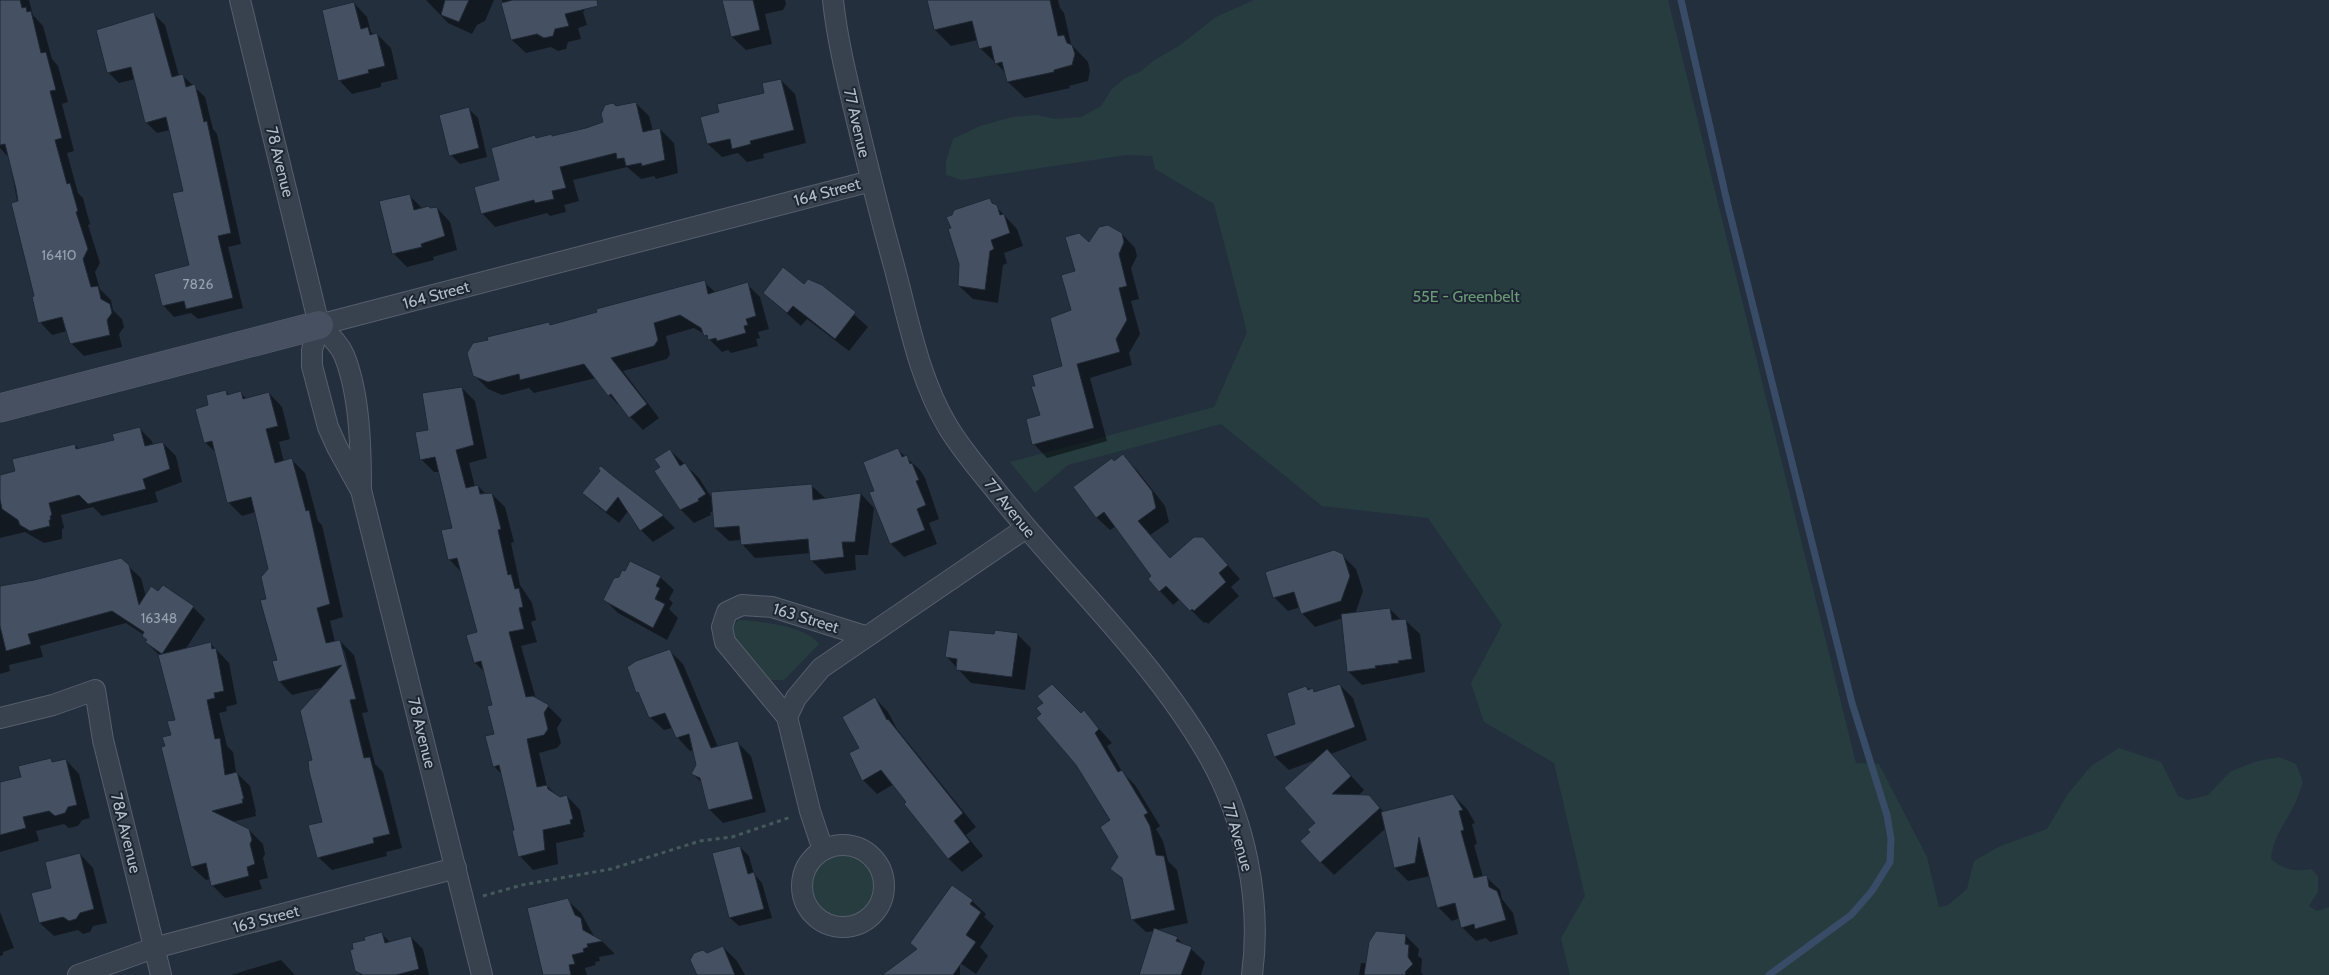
<svg xmlns="http://www.w3.org/2000/svg" width="2329" height="975" font-family="Cabin,sans-serif">
  <rect width="100%" height="100%" fill="#242f3e"/>
  <g fill="#263c3f">
    <path d="M1254,0H1668L1856,763L1879,764L1927,857L1939,907L1948,905L1967,889L1974,861L2000,846L2047,829L2067,795L2091,766L2119,748L2161,762L2178,796L2188,800L2208,795L2231,771L2258,761L2279,757L2296,764L2303,782C2300,790 2298,798 2294,805C2285,824 2273,837 2271,859C2284,870 2295,872 2311,869L2318,876V892L2309,906L2317,911L2329,907V975H1570L1561,938L1585,896L1554,763L1484,722L1471,683L1502,625L1428,518L1322,506L1221,424L1068,465L1035,493L1010,462L1214,407L1247,332L1214,204L1155,169L1152,156L1126,155L962,180L946,175V161L953,139L980,126L1012,117L1037,115L1055,119L1081,117L1101,106L1112,89L1125,78L1140,72L1153,61L1179,46L1216,17Z"/>
    <path d="M738,620C759,621 807,626 819,644L784,680H771L738,646L732,629Z"/>
    <circle cx="844" cy="885" r="34"/>
  </g>
  <g fill="#0007" fill-rule="evenodd">
    <path d="M0,0H29L33,15L43,26L52,59L58,66L68,102L62,104L74,151L67,153L78,193L83,198L90,224L88,225L100,263L95,272L100,289L111,300L113,310L122,319L124,327L119,334L122,347L84,356L71,343L67,331L52,335L40,322L9,158L0,148Z"/>
    <path d="M426,0H494L485,21L477,25L472,34L448,23Z"/>
    <path d="M502,0H594L583,12L587,25L578,28L581,39L568,42L566,49L558,51L551,47L526,53L512,40Z"/>
    <path d="M723,0H785L786,4L783,10L765,14L772,44L746,50L732,37Z"/>
    <path d="M938,0H1058L1060,8L1064,13L1071,44L1088,62L1090,71L1088,81L1069,86L1070,88L1025,98L1008,82L1006,73L980,48L978,40L951,46L935,30Z"/>
    <path d="M354,3L367,17L371,32L374,35L377,34L391,48L398,79L381,83V87L352,94L339,80Z"/>
    <path d="M154,14L165,25L179,76L182,75L205,97L213,129L217,134L241,244L228,247L243,308L198,319L191,313L174,317L164,306L156,275L190,266L185,192L170,130L157,133L146,122L135,79L119,83L108,72Z"/>
    <path d="M781,80L795,94L806,143L763,154L764,158L747,162L738,153L722,157L708,144Z"/>
    <path d="M636,103L649,116L653,131L660,129L674,143L678,173L656,179L654,176L641,179L627,167L573,180L579,201L564,205L566,212L550,216L547,213L495,227L482,213L500,181L535,137L537,139L553,137L604,123L616,107Z"/>
    <path d="M469,109L478,118L487,157L460,164L451,155Z"/>
    <path d="M409,195L423,209L437,208L450,222L457,250L433,257L434,260L407,267L393,253Z"/>
    <path d="M989,199L1017,229L1023,246L1004,253L1007,263L1003,265L998,303L973,299L959,286Z"/>
    <path d="M1122,234L1135,248L1137,256L1131,268L1139,299L1131,301L1140,334L1129,353L1132,365L1090,378L1107,441L1047,458L1034,444L1041,416L1036,387L1063,366L1077,272L1090,244Z"/>
    <path d="M704,282L716,293L747,284L760,297L769,329L758,332L760,338L756,339L758,346L731,353L728,350L722,352L704,334L694,328L666,336L670,354L667,359L623,371L659,418L643,430L609,395L596,378L534,393L529,388L502,395L488,389L474,375L549,323L552,326Z"/>
    <path d="M804,286H822L868,327L849,351L807,319L801,326L764,293Z"/>
    <path d="M462,388L475,401L487,458L469,463L475,487L478,486L486,494H492L505,507L514,542L511,543L520,585L532,603L536,620L531,622L537,642L521,646L536,699L548,706L562,720L557,728L561,743L557,748L539,753L547,786L560,798L567,796L580,810L585,832L583,833L584,837L556,843L558,864L533,870L520,856L516,831L502,775L494,766L496,735L494,706L486,673L475,663L478,633L462,573L449,559L453,529L439,472H434L421,459L429,431Z"/>
    <path d="M225,391L230,395L241,393L247,399L269,393L282,407L290,439L279,442L284,462L292,460L305,473L318,521L322,525L343,617L330,621L335,642L340,641L354,655L368,712L362,713L375,764L383,772L402,848L386,852L387,856L332,870L318,857L323,823L314,760L324,687L292,695L279,681L278,661L268,600L269,570L255,512L242,516L228,502L217,454L205,442L210,406ZM344,650L351,677L348,673L342,651Z"/>
    <path d="M139,428L152,441L153,445L163,443L176,456L182,482L155,492L158,502L102,516L93,507L61,515L64,528L62,529V539L44,543L25,532L0,538V476L17,472L75,445L80,450L115,441Z"/>
    <path d="M897,449L920,470L925,478L939,519L929,523L937,544L904,557L891,544L871,493L876,492Z"/>
    <path d="M670,450L699,478L713,500L811,485L825,498L861,494L874,508L868,555H855L856,570L825,574L811,560V553L755,558L742,544L741,540L729,541L715,528L714,510L710,513L711,515L694,523L681,510L662,467Z"/>
    <path d="M1123,456L1136,469L1165,506L1169,522L1150,535L1171,559L1216,552L1240,579L1231,587L1239,596L1208,624L1206,622L1204,623L1180,599L1173,605L1149,579L1153,576L1116,526L1110,530L1096,517L1114,462Z"/>
    <path d="M601,467L663,516L675,528L653,542L641,530L628,511L619,523L596,505L584,493L602,471Z"/>
    <path d="M1342,555L1356,569L1363,591L1355,614L1390,609L1402,621H1406L1420,634L1425,672L1362,685L1348,671L1343,618L1315,627L1302,613L1300,607L1288,611L1275,598L1267,573Z"/>
    <path d="M128,566L141,578L146,597L193,607L205,619L185,650L210,643L229,663L237,704L226,707L227,711L219,713L227,746L233,752L236,772L250,786L256,812H255L256,816L232,822L249,830L263,844L265,854L263,858L268,878L259,880L262,889L225,898L212,885L210,879L206,880L192,867L166,747L172,736L176,721L159,655L146,642L148,640L144,635L126,623L40,646L43,657L9,665L10,671L0,674V588Z"/>
    <path d="M660,577L674,590L669,599L673,603L669,609L678,618L667,640L618,613L604,599Z"/>
    <path d="M1017,634L1031,648L1025,690L971,683L947,657L996,635Z"/>
    <path d="M670,651L683,664L718,747L737,742L751,756L766,812L723,823L710,810L703,784L693,774L698,765L694,750L690,751L677,737L672,728L664,730L650,717L641,696L637,692Z"/>
    <path d="M1340,685L1353,698L1367,740L1331,754L1364,790L1358,796H1368L1384,812L1453,795L1467,809L1475,823L1472,824L1477,844L1474,845L1483,877H1486L1500,890L1502,899L1513,913L1518,934L1490,942L1486,938L1476,941L1462,927L1460,918L1452,921L1438,907L1430,876L1408,881L1395,868L1386,828L1334,875L1321,862L1311,832L1317,823L1318,759L1289,770L1275,757L1268,735L1296,725L1306,687L1315,692Z"/>
    <path d="M875,698L888,712L897,729L976,827L966,835L983,856L962,872L949,859L905,804L908,802L894,784L877,794L863,780L851,754L861,749Z"/>
    <path d="M1084,712L1112,743L1107,746L1123,773L1135,785L1160,826L1156,829L1163,841L1168,861L1177,870L1188,923L1156,930L1177,938L1185,946L1191,949L1205,962L1201,975H1139L1155,931L1146,932L1132,919L1124,881L1112,869L1119,857L1112,821L1081,714Z"/>
    <path d="M51,760L54,763L66,760L79,774L90,818L82,820L78,826L69,828L64,824L36,831L39,841L0,852V784L22,778Z"/>
    <path d="M740,847L749,856L754,874L762,883L772,918L739,926L730,918Z"/>
    <path d="M80,854L93,868L107,923L93,926L90,932L83,934L78,930L54,936L40,923L52,889Z"/>
    <path d="M567,900L581,913L595,938L603,942L615,954L599,957L600,961L595,962L596,965L585,968L587,975H544Z"/>
    <path d="M972,901L986,914L984,917L994,926L980,947L988,956L976,974L960,963V975H898L918,950L911,943Z"/>
    <path d="M0,912L14,948L3,952V955L0,956Z"/>
    <path d="M382,934L391,943L411,937L423,949L429,975H361L357,970Z"/>
    <path d="M1405,935L1419,949L1418,956L1422,959L1421,972L1423,975H1359L1361,963H1367Z"/>
    <path d="M723,947L737,961L745,975H698L707,955Z"/>
    <path d="M281,960L295,975H231Z"/>
  </g>
  <g fill="none" stroke-linecap="round" stroke-linejoin="round">
    <path stroke="#394c67" stroke-width="7" d="M1681,0L1728,206L1852,703L1887,815L1891,839L1890,862L1872,891L1851,915L1769,975"/>
  </g>
  <g fill="#455162" stroke="#1f2835">
    <path d="M0,0H20L22,8L26,7L27,12L31,11L41,53L46,52L56,90L50,91L62,138L55,140L67,184L70,183L78,211L76,212L88,249L83,259L91,287L98,286L101,299L110,304L112,313L107,320L110,335L70,344L62,317L38,323L32,297L34,296L11,203L18,201L16,189L5,144L0,145Z"/>
    <path d="M445,0H469L459,22L441,15Z"/>
    <path d="M513,0H597L598,6L565,14L569,26L555,29L553,36L544,38L537,34L511,40L501,3Z"/>
    <path d="M722,0H753L760,30L731,37Z"/>
    <path d="M927,0H1050L1058,36L1064,35L1067,43L1072,45L1075,54L1072,65L1054,70V72L1007,82L1002,62L995,64L991,46L979,49L972,21L934,30Z"/>
    <path d="M354,2L361,29L368,27L370,35L377,33L385,66L368,70L369,73L338,81L322,10Z"/>
    <path d="M154,12L172,77L183,74L186,87L195,84L204,122L207,121L231,233L218,236L233,298L186,309L184,301L162,306L154,274L189,265L172,193L183,191L166,117L145,123L131,67L107,73L96,30Z"/>
    <path d="M781,79L794,130L750,141L751,144L732,149L730,139L707,144L700,117L719,112L717,104L764,93L762,83Z"/>
    <path d="M636,102L643,132L660,128L665,160L642,166L641,163L626,166L624,158L617,159L616,153L560,167L566,188L552,191L554,199L535,203L534,200L481,214L474,187L499,180L491,148L535,135L536,138L552,134V136L586,128L603,122L601,114L605,105L613,103L616,106Z"/>
    <path d="M469,107L479,148L449,156L439,115Z"/>
    <path d="M410,194L414,210L429,206L430,208L437,207L445,236L421,244L422,247L392,254L379,201Z"/>
    <path d="M990,198L992,203L997,205L1000,215L1004,214L1010,233L991,240L994,249L990,251L985,290L958,286L959,264L948,229L951,228L946,217L952,215L954,210Z"/>
    <path d="M1108,225L1122,233L1124,242L1119,254L1127,286L1119,288L1127,320L1116,339L1120,352L1077,364L1094,428L1032,445L1026,419L1040,415L1031,386H1035L1032,375L1062,366L1050,318L1071,310L1061,275L1075,271L1065,237L1079,233L1089,242L1099,227Z"/>
    <path d="M783,267L804,284L808,279L822,285L856,312L835,339L793,306L787,313L763,293Z"/>
    <path d="M705,280L708,294L748,282L756,316L746,319L748,325L744,326L746,333L717,341L716,338L708,340L707,335L704,336L701,328L680,315L654,323L658,340L654,346L611,358L647,404L629,418L611,394L608,396L584,364L520,380L519,374L488,382L473,376L467,353L473,343L488,340L487,337L549,322L550,325L597,312L596,309Z"/>
    <path d="M462,387L474,445L456,450L466,488L478,485L480,494L492,493L501,529L498,530L508,575L511,574L515,589L519,588L523,607L519,608L524,629L509,632L526,697L533,696L549,705L544,713L548,729L544,735L527,739L537,787L547,785L548,789L560,797L567,795L573,819L570,820L571,824L543,830L545,850L518,857L512,831L514,830L499,765L493,767L485,736L494,734L487,706L492,705L481,661L474,663L466,635L477,632L457,558L448,560L441,530L452,528L435,457L420,460L415,432L428,430L422,393Z"/>
    <path d="M226,390L227,395L241,391L243,399L269,392L278,426L266,429L275,463L292,458L306,511L309,510L330,604L317,608L326,643L340,640L356,699L350,700L364,758L370,757L390,834L373,838L374,843L317,858L308,825L322,822L309,771L308,761L312,760L300,711L342,665L278,682L272,661L277,660L260,600L266,599L261,577L268,569L251,497L227,503L212,441L204,443L195,409L208,405L206,395Z"/>
    <path d="M140,427L145,446L163,442L170,469L143,479L146,489L88,504L79,495L49,503L52,515L50,516L51,520H49L50,526L30,531L20,525L18,520L2,509L0,499V475L15,471L12,459L75,444L76,449L114,440L112,434Z"/>
    <path d="M898,448L902,457L907,455L910,464L912,463L919,480L916,481L926,505L917,509L925,530L890,544L869,492L874,491L863,462Z"/>
    <path d="M670,449L680,466L685,463L706,494L698,499L699,501L680,510L654,471L660,467L654,459Z"/>
    <path d="M1123,454L1152,491L1156,508L1138,521L1170,558L1194,537H1203L1228,565L1219,573L1226,582L1194,611L1192,609L1190,611L1166,586L1159,592L1148,579L1151,576L1104,512L1096,518L1073,487L1112,458L1114,461Z"/>
    <path d="M601,466L613,476L664,515L640,531L618,497L606,512L582,493L600,471L598,468Z"/>
    <path d="M812,484L813,500L861,493L855,542H842L844,557L810,561L808,539L741,545L739,526L714,528L711,492Z"/>
    <path d="M1334,550L1343,554L1350,576L1341,601L1301,614L1294,592L1273,598L1265,572Z"/>
    <path d="M121,558L129,565L139,605L151,586L158,591L163,585L194,606L162,654L145,642L147,640L142,636L144,632L112,611L28,634L31,644L6,651L0,626V586L34,580Z"/>
    <path d="M630,561L661,576L656,586L660,588L655,599L665,604L653,628L603,600L614,578L619,577L622,570L625,571Z"/>
    <path d="M1390,608L1392,620L1406,619L1412,659L1398,661L1399,663L1375,666L1376,668L1347,672L1341,614Z"/>
    <path d="M949,630L994,634L995,630L1018,633L1012,677L956,670L957,659L945,657Z"/>
    <path d="M211,642L212,649L216,648L224,691L214,693L215,698L207,700L215,739L220,738L225,775L237,772L244,799H242L243,803L212,811L249,829L252,840L250,844L255,864L247,867L249,876L211,886L206,863L191,867L161,747L165,746L162,737L171,735L167,721L175,720L158,655Z"/>
    <path d="M670,649L711,748L738,741L753,799L708,810L700,778L691,774L696,765L689,734L676,738L665,713L649,718L638,692L636,693L627,667L636,661Z"/>
    <path d="M1052,684L1081,713L1084,710L1099,729L1095,733L1118,772L1122,770L1148,813L1144,815L1150,826L1156,855L1164,856L1175,910L1131,920L1122,878L1110,869L1118,857L1100,827L1110,820L1076,765L1036,718L1041,714L1036,708L1043,703L1037,696Z"/>
    <path d="M1340,684L1355,727L1274,757L1266,734L1295,724L1287,693L1306,686L1308,690L1313,688L1314,692Z"/>
    <path d="M875,697L887,720L888,719L963,813L954,821L970,842L948,859L904,804L906,802L881,770L862,781L849,753L859,748L842,717Z"/>
    <path d="M1327,749L1351,776L1332,794L1369,795L1380,808L1320,863L1300,841L1310,832L1307,830L1315,823L1284,788Z"/>
    <path d="M51,758L52,762L66,759L77,805L68,807L65,813L55,816L49,811L23,817L26,828L0,835V782L21,777L18,766Z"/>
    <path d="M1453,794L1463,810L1459,811L1464,830L1461,831L1474,878L1487,875L1489,887L1497,891L1500,899L1506,920L1475,929L1474,924L1461,928L1455,903L1437,908L1419,837L1415,863L1394,868L1381,812Z"/>
    <path d="M740,846L748,874L754,872L764,909L729,918L712,853Z"/>
    <path d="M80,853L94,909L80,913L76,919L69,921L63,917L39,923L31,893L51,888L45,862Z"/>
    <path d="M952,885L973,900L970,904L981,912L966,935L976,942L953,975H882L917,949L910,943Z"/>
    <path d="M568,898L575,915L581,918L583,930L603,941L587,944L588,947L583,949L584,952L572,955L575,964L569,965L571,975H543L527,908Z"/>
    <path d="M1154,928L1178,937L1176,941L1192,947L1181,975H1139Z"/>
    <path d="M1376,931L1406,934L1405,944L1409,945L1408,957L1413,964L1406,971L1405,975H1364L1369,942Z"/>
    <path d="M382,932L385,943L411,936L419,969L396,975H363L355,971L350,950L353,949L352,943L365,940L364,937Z"/>
    <path d="M723,946L735,975H697L690,960L694,953L703,950L707,953Z"/>
  </g>
  <g fill="none" stroke-linecap="round" stroke-linejoin="round">
    <defs>
      <g id="street">
        <path d="M240,0L319,325C328,334 339,343 344,355C360,394 361,449 361,490L482,975"/>
        <path d="M833,0C837,38 846,75 855,113C867,163 879,212 893,262C908,317 918,377 948,427C963,452 983,474 1001,497C1069,582 1152,658 1207,753C1245,818 1262,900 1252,975"/>
        <path d="M319,325L871,181"/>
        <path d="M319,325L312,350V366L328,427L337,447L359,487"/>
        <path d="M787,717L725,642L722,627L727,612L742,605L772,607L865,636"/>
        <path d="M0,718L53,705L95,690L103,740L161,975"/>
        <circle cx="843" cy="886" r="41"/>
        <path d="M823,850L810,811L787,717L796,698L821,668L1026,528"/>
        <path d="M78,975L154,948L456,868"/>
      </g>
      <path id="secondary" d="M0,408L319,325"/>
    </defs>
    <use href="#street" stroke="#565f6c" stroke-width="22"/>
    <use href="#secondary" stroke="#565f6c" stroke-width="29"/>
    <path stroke="#44595c" stroke-width="3" stroke-dasharray="4 4" stroke-linecap="butt" d="M483,896L522,885L611,869L700,841L732,837L791,817"/>
    <use href="#street" stroke="#38414e" stroke-width="20"/>
    <use href="#secondary" stroke="#465061" stroke-width="28"/>
  </g>
  <g text-anchor="middle" dominant-baseline="central" stroke-width="4" stroke-linejoin="round" paint-order="stroke">
    <g font-size="14" fill="#98a1af">
      <text x="59" y="255">16410</text>
      <text x="198" y="284">7826</text>
      <text x="159" y="618">16348</text>
    </g>
    <g font-size="16" fill="#b4bcc9" stroke="#1d2633">
      <text transform="translate(857 123) rotate(77)">77 Avenue</text>
      <text transform="translate(280 162) rotate(76)">78 Avenue</text>
      <text transform="translate(827 192) rotate(-15)">164 Street</text>
      <text transform="translate(436 295) rotate(-15)">164 Street</text>
      <text transform="translate(1010 508) rotate(51)">77 Avenue</text>
      <text transform="translate(806 618) rotate(17)">163 Street</text>
      <text transform="translate(422 733) rotate(76)">78 Avenue</text>
      <text transform="translate(126 833) rotate(76)">78A Avenue</text>
      <text transform="translate(1238 837) rotate(74)">77 Avenue</text>
      <text transform="translate(266 919) rotate(-15)">163 Street</text>
    </g>
    <g font-size="16" fill="#6b9a76" stroke="#1d2633">
      <text x="1466" y="296">55E - Greenbelt</text>
    </g>
  </g>
</svg>
